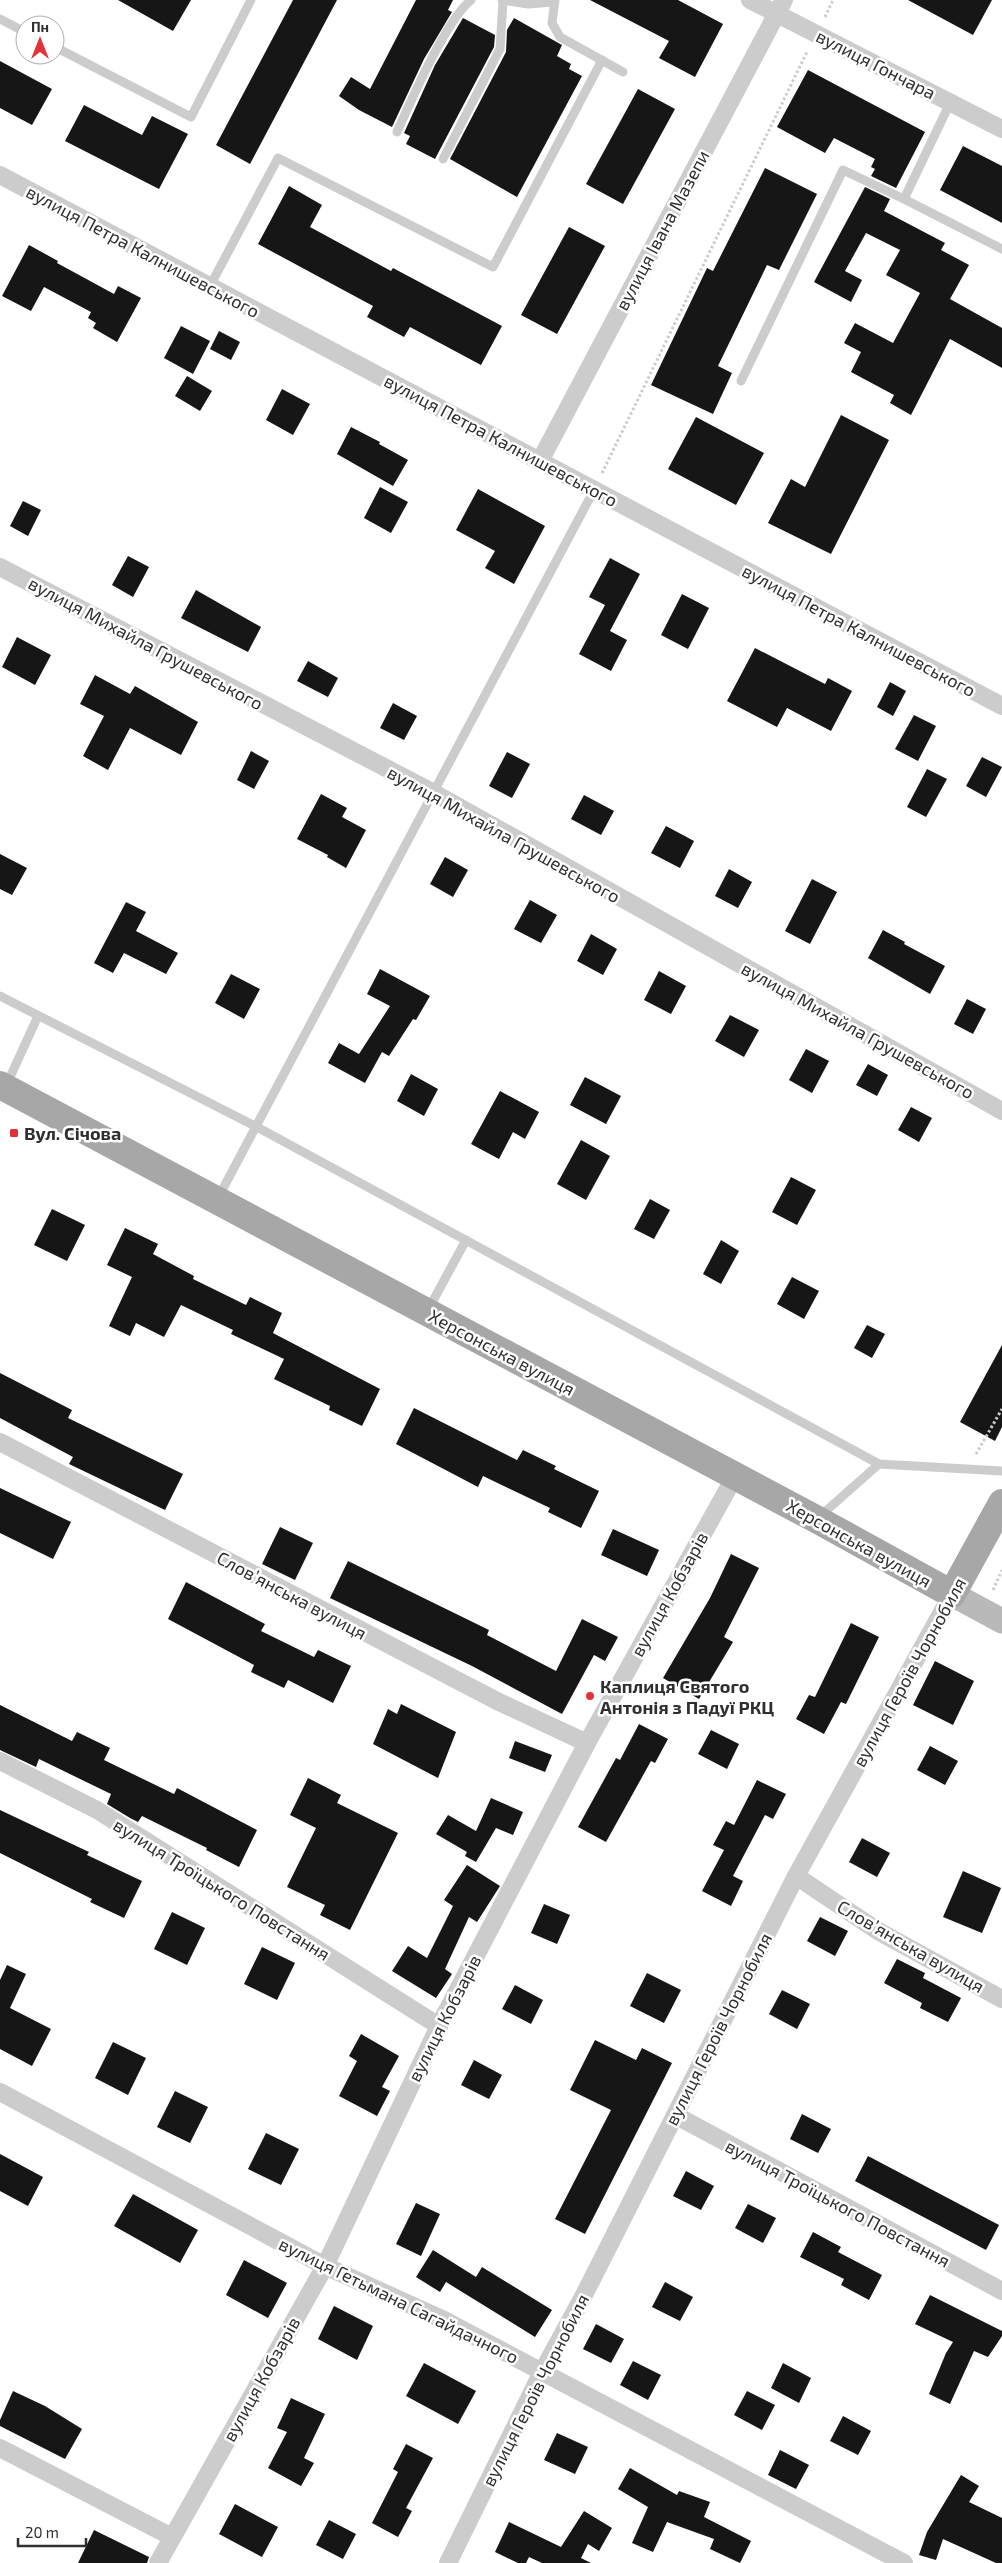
<svg xmlns="http://www.w3.org/2000/svg" width="1002" height="2563" font-family="'Exo 2',sans-serif">
  <rect width="100%" height="100%" fill="#fff"/>
  <g fill="#161616">
    <path d="M118,0H191L173,31Z"/>
    <path d="M293,0H337L250,164L216,145Z"/>
    <path d="M416,0H453L448,10L452,12L424,59L392,127L359,110L339,96L351,77L370,89Z"/>
    <path d="M590,0H678L723,24L695,77L659,58L669,41Z"/>
    <path d="M908,0H992L973,35Z"/>
    <path d="M463,18L495,35L494,47L435,159L406,144L410,136L404,133L435,65Z"/>
    <path d="M514,18L562,45L557,56L571,64L569,69L582,76L517,197L450,159L506,52L507,30Z"/>
    <path d="M0,61L52,89L32,125L0,108Z"/>
    <path d="M808,70L925,132L896,188L871,176L875,169L871,167L875,159L834,138L825,153L777,127Z"/>
    <path d="M638,89L675,109L623,204L586,184Z"/>
    <path d="M84,105L142,135L152,116L188,134L159,189L65,141Z"/>
    <path d="M963,146L1002,166V223L940,190Z"/>
    <path d="M765,168L817,194L779,270L767,265L718,366L732,373L713,414L651,385L707,268L713,271Z"/>
    <path d="M289,186L322,205L310,227L391,271L393,268L502,326L481,365L410,327L404,337L367,317L373,306L258,244Z"/>
    <path d="M865,187L890,199L884,211L945,243L941,250L969,265L950,299L1002,328V368L950,339L911,415L890,403L894,395L851,372L861,352L844,343L855,323L893,343L920,293L886,275L900,250L866,233L845,271L862,280L851,302L814,282Z"/>
    <path d="M569,227L605,246L557,334L521,315Z"/>
    <path d="M29,245L58,261L57,263L114,294L118,286L141,298L117,342L93,328L96,323L88,318L91,312L44,287L31,311L2,296Z"/>
    <path d="M181,326L210,341L193,374L164,358Z"/>
    <path d="M219,331L240,342L231,360L210,349Z"/>
    <path d="M187,376L212,391L200,411L175,396Z"/>
    <path d="M282,389L310,404L293,435L266,420Z"/>
    <path d="M841,415L889,440L831,554L768,523L791,479L805,487Z"/>
    <path d="M696,417L764,453L736,505L668,469Z"/>
    <path d="M351,427L380,442L379,444L408,460L393,486L337,454Z"/>
    <path d="M380,487L408,502L391,533L364,518Z"/>
    <path d="M478,489L545,526L514,584L485,568L495,551L456,530Z"/>
    <path d="M23,501L41,510L28,536L10,526Z"/>
    <path d="M128,556L149,567L133,597L112,585Z"/>
    <path d="M610,558L640,574L610,631L627,640L611,671L579,654L605,605L589,597Z"/>
    <path d="M196,590L261,627L248,652L181,618Z"/>
    <path d="M682,594L709,608L688,649L661,635Z"/>
    <path d="M17,637L51,655L35,685L2,667Z"/>
    <path d="M755,648L825,684L828,678L852,691L831,731L787,708L777,727L727,701Z"/>
    <path d="M308,661L338,678L328,697L297,681Z"/>
    <path d="M95,675L130,694L135,686L198,722L181,755L130,728L108,770L83,756L104,716L80,704Z"/>
    <path d="M890,682L906,691L893,716L877,707Z"/>
    <path d="M393,703L417,716L404,740L380,728Z"/>
    <path d="M914,715L936,726L918,761L895,749Z"/>
    <path d="M251,751L269,761L254,789L237,780Z"/>
    <path d="M507,752L530,764L512,798L489,786Z"/>
    <path d="M982,757L1002,767L986,797L966,786Z"/>
    <path d="M927,769L947,779L926,817L907,807Z"/>
    <path d="M321,794L347,808L342,817L366,830L346,868L327,857L328,855L297,839Z"/>
    <path d="M584,795L614,811L601,835L571,819Z"/>
    <path d="M666,826L694,841L680,868L651,853Z"/>
    <path d="M0,854L27,868L12,895L0,889Z"/>
    <path d="M445,857L468,870L453,897L430,884Z"/>
    <path d="M729,869L752,882L738,908L715,896Z"/>
    <path d="M812,879L837,892L810,944L785,931Z"/>
    <path d="M530,900L557,915L541,943L514,929Z"/>
    <path d="M126,902L146,912L136,931L178,953L166,974L124,953L113,973L94,963Z"/>
    <path d="M883,930L905,942L904,944L945,966L930,994L868,958Z"/>
    <path d="M591,934L617,949L603,975L577,961Z"/>
    <path d="M380,969L430,996L416,1020L413,1019L389,1056L382,1052L365,1083L328,1063L339,1043L359,1054L390,1006L367,994Z"/>
    <path d="M659,971L686,986L671,1014L644,1000Z"/>
    <path d="M231,974L260,989L244,1019L215,1003Z"/>
    <path d="M967,999L986,1009L973,1034L954,1024Z"/>
    <path d="M730,1015L759,1030L744,1057L715,1041Z"/>
    <path d="M806,1049L829,1061L812,1093L789,1080Z"/>
    <path d="M868,1064L888,1075L877,1096L856,1085Z"/>
    <path d="M411,1074L438,1089L424,1116L397,1101Z"/>
    <path d="M585,1077L621,1096L606,1124L570,1105Z"/>
    <path d="M500,1091L539,1112L525,1139L513,1132L499,1159L471,1144Z"/>
    <path d="M911,1107L932,1118L919,1142L898,1130Z"/>
    <path d="M581,1140L610,1156L586,1200L557,1184Z"/>
    <path d="M791,1177L816,1190L797,1225L772,1212Z"/>
    <path d="M650,1199L670,1210L654,1239L634,1229Z"/>
    <path d="M52,1209L85,1225L67,1261L34,1245Z"/>
    <path d="M125,1228L158,1244L153,1254L194,1276L193,1279L246,1305L250,1297L282,1313L273,1333L380,1389L362,1426L329,1410L330,1406L274,1379L284,1359L231,1334L233,1330L181,1305L164,1337L136,1323L130,1336L109,1326L132,1277L107,1265Z"/>
    <path d="M721,1240L739,1251L721,1284L703,1274Z"/>
    <path d="M792,1277L819,1291L804,1319L777,1304Z"/>
    <path d="M867,1325L885,1334L872,1358L854,1348Z"/>
    <path d="M1002,1345V1427L995,1441L960,1422Z"/>
    <path d="M0,1373L72,1410L68,1418L183,1474L165,1510L69,1464L73,1457L0,1418Z"/>
    <path d="M414,1408L517,1460L523,1450L556,1466L554,1469L599,1491L581,1528L548,1512L550,1508L483,1476L478,1487L396,1444Z"/>
    <path d="M0,1488L71,1522L53,1559L0,1533Z"/>
    <path d="M280,1527L313,1543L295,1580L262,1564Z"/>
    <path d="M613,1529L659,1550L647,1576L601,1555Z"/>
    <path d="M731,1554L759,1568L724,1637L733,1642L699,1699L663,1678L710,1598Z"/>
    <path d="M348,1561L489,1630L487,1635L556,1671L582,1619L618,1637L605,1661L594,1655L562,1714L472,1666L330,1598Z"/>
    <path d="M186,1582L265,1624L261,1631L314,1657L318,1650L351,1666L333,1703L288,1680L284,1688L251,1672L254,1665L168,1619Z"/>
    <path d="M851,1623L879,1637L846,1704L841,1702L824,1734L796,1719L809,1695L815,1697Z"/>
    <path d="M935,1661L974,1681L953,1725L913,1705Z"/>
    <path d="M401,1704L456,1732L438,1778L373,1744L388,1709L397,1714Z"/>
    <path d="M0,1705L72,1741L77,1732L110,1748L104,1760L174,1794L177,1788L257,1830L239,1867L206,1850L207,1848L142,1816L138,1822L130,1818L107,1804L111,1794L39,1759L36,1767L0,1750Z"/>
    <path d="M639,1724L668,1739L655,1763L651,1761L606,1842L578,1827L616,1758L620,1760Z"/>
    <path d="M711,1730L739,1744L727,1769L698,1754Z"/>
    <path d="M515,1741L552,1755L545,1772L509,1758Z"/>
    <path d="M930,1746L958,1761L945,1785L917,1770Z"/>
    <path d="M308,1778L341,1795L337,1803L398,1833L350,1930L320,1915L325,1905L287,1887L316,1828L290,1815Z"/>
    <path d="M757,1780L786,1794L773,1819L765,1815L733,1876L743,1881L731,1906L702,1891L724,1850L713,1845L726,1821L734,1825Z"/>
    <path d="M491,1798L523,1812L513,1835L496,1828L476,1862L465,1856L467,1852L436,1834L448,1815L476,1831Z"/>
    <path d="M0,1810L89,1852L87,1855L142,1881L124,1918L90,1902L92,1899L0,1853Z"/>
    <path d="M862,1838L890,1853L877,1877L849,1862Z"/>
    <path d="M467,1865L500,1886L477,1922L469,1917L445,1969L452,1974L436,1998L392,1971L408,1946L427,1958L453,1906L444,1900Z"/>
    <path d="M963,1871L1001,1888L982,1933L943,1917Z"/>
    <path d="M544,1904L570,1915L557,1944L531,1933Z"/>
    <path d="M172,1912L205,1928L187,1965L154,1949Z"/>
    <path d="M820,1917L848,1931L835,1956L807,1941Z"/>
    <path d="M262,1947L295,1963L277,2000L244,1984Z"/>
    <path d="M897,1959L925,1973L923,1978L961,1998L948,2022L920,2008L922,2003L884,1983Z"/>
    <path d="M7,1965L26,1974L10,2008L51,2029L32,2066L0,2049V1980Z"/>
    <path d="M647,1973L681,1990L664,2023L630,2006Z"/>
    <path d="M515,1985L543,2000L531,2024L502,2009Z"/>
    <path d="M782,1990L810,2004L797,2029L769,2014Z"/>
    <path d="M361,2034L399,2056L382,2087L390,2091L377,2116L339,2096L357,2061L349,2056Z"/>
    <path d="M595,2040L636,2060L642,2048L672,2063L585,2234L555,2219L611,2110L570,2090Z"/>
    <path d="M113,2042L146,2058L128,2095L95,2078Z"/>
    <path d="M474,2060L502,2075L489,2099L461,2085Z"/>
    <path d="M175,2091L208,2107L190,2143L157,2127Z"/>
    <path d="M802,2114L831,2129L818,2153L790,2139Z"/>
    <path d="M266,2133L299,2149L281,2185L248,2169Z"/>
    <path d="M0,2154L43,2177L28,2206L0,2191Z"/>
    <path d="M868,2156L999,2225L986,2250L855,2181Z"/>
    <path d="M686,2171L714,2186L701,2210L673,2196Z"/>
    <path d="M133,2194L198,2230L180,2263L114,2226Z"/>
    <path d="M416,2203L440,2214L421,2256L396,2244Z"/>
    <path d="M748,2204L776,2218L763,2243L735,2228Z"/>
    <path d="M813,2232L841,2247L838,2252L882,2275L869,2300L841,2285L844,2279L800,2257Z"/>
    <path d="M433,2250L476,2277L482,2267L552,2310L535,2337L446,2282L440,2292L416,2277Z"/>
    <path d="M244,2260L287,2283L268,2318L226,2295Z"/>
    <path d="M665,2282L693,2297L680,2321L652,2307Z"/>
    <path d="M930,2295L1002,2331V2336L988,2357L974,2351L950,2404L929,2394L946,2353L953,2342L915,2324Z"/>
    <path d="M334,2306L373,2326L357,2360L318,2339Z"/>
    <path d="M596,2324L624,2339L611,2363L583,2349Z"/>
    <path d="M633,2361L661,2375L648,2400L620,2385Z"/>
    <path d="M424,2363L476,2391L458,2424L406,2396Z"/>
    <path d="M783,2363L811,2378L799,2403L771,2388Z"/>
    <path d="M13,2391L45,2406L82,2429L65,2459L0,2426V2420Z"/>
    <path d="M747,2391L775,2405L762,2430L734,2415Z"/>
    <path d="M291,2398L325,2414L304,2458L314,2463L301,2486L268,2468L287,2432L277,2428Z"/>
    <path d="M843,2416L871,2431L858,2455L830,2441Z"/>
    <path d="M557,2433L588,2447L575,2474L544,2460Z"/>
    <path d="M406,2444L433,2458L406,2508L412,2511L398,2537L372,2523L398,2472L393,2469Z"/>
    <path d="M780,2450L809,2465L796,2489L768,2475Z"/>
    <path d="M630,2468L677,2495L679,2491L710,2502L704,2517L751,2541L740,2563L710,2549L714,2539L667,2522L653,2552L632,2543L648,2507L618,2489Z"/>
    <path d="M961,2475L979,2486L969,2502L1002,2518V2563H996L943,2539L936,2560L919,2555L927,2532Z"/>
    <path d="M235,2504L278,2527L262,2557L219,2534Z"/>
    <path d="M584,2511L612,2528L599,2551L588,2544L581,2558L591,2563H542L529,2557L526,2563H518L495,2552L509,2522L561,2547Z"/>
    <path d="M329,2520L356,2534L343,2559L316,2545Z"/>
    <path d="M94,2530L149,2557L147,2563H78Z"/>
  </g>
  <g fill="none" stroke-linecap="round" stroke-linejoin="round">
    <g stroke="#ccc" stroke-width="3" stroke-dasharray="2.5 2.5" stroke-linecap="butt">
      <path d="M825,17L833,0"/>
      <path d="M602,473L807,52"/>
      <path d="M976,1454L1002,1409"/>
      <path d="M993,1590L1002,1570"/>
    </g>
    <g stroke="#ccc" stroke-width="9">
      <path d="M502,0L528,4L554,2"/>
      <path d="M555,0L552,23L560,37L623,72"/>
      <path d="M0,19L25,32"/>
      <path d="M55,47L191,117L251,0"/>
      <path d="M397,132C411,101 446,20 471,0"/>
      <path d="M443,159L500,49L503,1"/>
      <path d="M904,199L1002,249"/>
      <path d="M210,286L278,158L493,267L602,60"/>
      <path d="M741,381L843,170L904,199L950,103"/>
      <path d="M0,996L255,1126L879,1464L1002,1471"/>
      <path d="M6,1086L38,1016"/>
      <path d="M218,1198L594,490"/>
      <path d="M428,1310L466,1240"/>
      <path d="M819,1517L879,1464"/>
    </g>
    <g stroke="#ccc" stroke-width="18">
      <path d="M750,0L1002,129"/>
      <path d="M0,175L1002,706"/>
      <path d="M540,461L784,0"/>
      <path d="M0,567L434,793L1002,1111"/>
      <path d="M0,1442L497,1701L587,1743"/>
      <path d="M0,1761L97,1810L439,2026"/>
      <path d="M796,1876L878,1931L1002,1999"/>
      <path d="M0,2092L325,2266L444,2320L904,2563"/>
      <path d="M675,2115L1002,2291"/>
      <path d="M0,2448L172,2537"/>
      <path d="M158,2563L325,2266L439,2026L587,1743L735,1476"/>
      <path d="M448,2563L542,2372L584,2295L796,1876L952,1594"/>
    </g>
    <path stroke="#b9b9b9" stroke-width="25" d="M952,1594L1002,1621"/>
    <path stroke="#a7a7a7" stroke-width="28" d="M0,1085L816,1519L952,1594L1002,1503"/>
  </g>
  <g fill="#e43338" stroke="#fff" stroke-width="2">
    <rect x="9" y="1128" width="10" height="10" rx="2.5"/>
    <circle cx="590" cy="1696" r="5"/>
  </g>
  <g text-anchor="middle" dominant-baseline="central" stroke-width="5" stroke-linejoin="round" paint-order="stroke">
    <g font-size="18" fill="#2f2f2f" stroke="#fff">
      <text transform="translate(876 64) rotate(27)">вулиця Гончара</text>
      <text transform="translate(662 230) rotate(-62)">вулиця Івана Мазепи</text>
      <text transform="translate(143 251) rotate(28)">вулиця Петра Калнишевського</text>
      <text transform="translate(501 440) rotate(28)">вулиця Петра Калнишевського</text>
      <text transform="translate(859 630) rotate(28)">вулиця Петра Калнишевського</text>
      <text transform="translate(146 643) rotate(28)">вулиця Михайла Грушевського</text>
      <text transform="translate(504 834) rotate(29)">вулиця Михайла Грушевського</text>
      <text transform="translate(858 1030) rotate(29)">вулиця Михайла Грушевського</text>
      <text transform="translate(502 1352) rotate(28)">Херсонська вулиця</text>
      <text transform="translate(859 1543) rotate(29)">Херсонська вулиця</text>
      <text transform="translate(669 1594) rotate(-61)">вулиця Кобзарів</text>
      <text transform="translate(292 1595) rotate(28)">Словʼянська вулиця</text>
      <text transform="translate(909 1672) rotate(-61)">вулиця Героїв Чорнобиля</text>
      <text transform="translate(222 1889) rotate(32)">вулиця Троїцького Повстання</text>
      <text transform="translate(911 1946) rotate(30)">Словʼянська вулиця</text>
      <text transform="translate(444 2018) rotate(-63)">вулиця Кобзарів</text>
      <text transform="translate(718 2029) rotate(-63)">вулиця Героїв Чорнобиля</text>
      <text transform="translate(838 2203) rotate(28)">вулиця Троїцького Повстання</text>
      <text transform="translate(399 2300) rotate(26)">вулиця Гетьмана Сагайдачного</text>
      <text transform="translate(261 2379) rotate(-61)">вулиця Кобзарів</text>
      <text transform="translate(535 2390) rotate(-63)">вулиця Героїв Чорнобиля</text>
    </g>
    <g font-size="18" font-weight="bold" fill="#2f2f2f" stroke="#fff" text-anchor="start">
      <text x="24" y="1133">Вул. Січова</text>
      <text x="600" y="1686">Каплиця Святого<tspan x="600" dy="21">Антонія з Падуї РКЦ</tspan></text>
    </g>
  </g>
  <g transform="translate(40 40)"><circle r="24" fill="#ffffff" stroke="#acacac"/>
  <path d="M0-4L9 19L0 12L-9 19Z" fill="#e43338"/>
  <text y="-8" font-size="14" font-weight="bold" text-anchor="middle" fill="#2f2f2f">Пн</text>
  </g>
  <path d="M18 2538v8h68v-8" fill="none" stroke="#2f2f2f" stroke-width="2.5"/>
  <text x="25" y="2538" font-size="15" fill="#2f2f2f" stroke="#ffffff" stroke-width="4" paint-order="stroke">20 m</text>
</svg>
